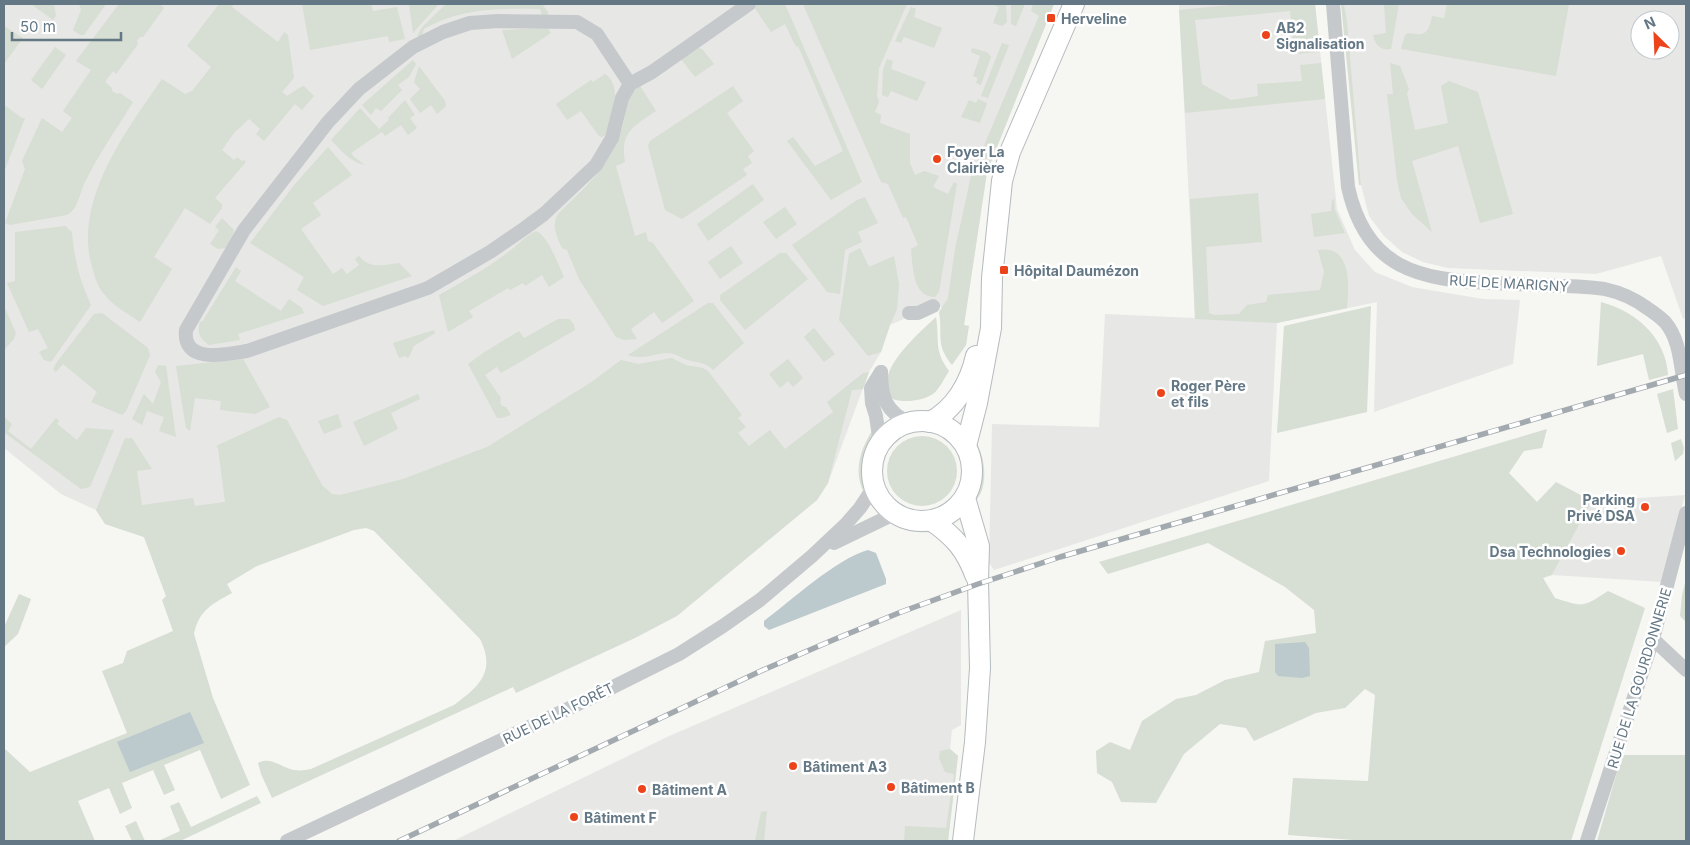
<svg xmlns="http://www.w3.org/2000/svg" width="1690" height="845" font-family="Inter,sans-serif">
  <rect width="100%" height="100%" fill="#f6f6f2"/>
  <g fill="#e7e7e5" fill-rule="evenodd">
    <path d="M4,4H1054L987,172L964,325L937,304L890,325L881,352L869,372L828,483L817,500L770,539L677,388L166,596L144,537L105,524L96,510L61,494L4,448Z"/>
    <path d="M1179,4H1315L1337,209L1355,250L1375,272L1412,287L1483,299L1520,300L1513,364L1374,412L1377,302L1277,323L1269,481L994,570L989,563L992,424L1099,427L1105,314L1195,318Z"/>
    <path d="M1344,4H1686V318L1683,319L1661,256L1596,274L1448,268L1423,262L1402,252L1384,236L1369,216L1361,185ZM1640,20H1670V50H1640Z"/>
    <path d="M1685,495L1662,582L1552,575L1592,501Z"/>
    <path d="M961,610V725L952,730L950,749L958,756L948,841H453L667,737Z"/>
  </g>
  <g fill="#d7ded3">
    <path d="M31,4H54L56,16L53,20Z"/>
    <path d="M79,4H106L84,35H80L73,30L81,10Z"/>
    <path d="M119,4H159L164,8L143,37H140L137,41L138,44L116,74L113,71L105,82L112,88V91L117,94L120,93L133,102C117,128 98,155 85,182C79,194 79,208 67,215L10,225L5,223L25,169L22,161L42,118L62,132L72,118L63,111L91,70L76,61Z"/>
    <path d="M219,4H234L232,7L278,42L284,32L288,35L294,78L282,92L287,96L299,88L304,86L314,96L302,110L295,104L264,141L256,134L260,129L249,119L234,133L222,150L234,160L237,157L242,161L244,160L246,162L215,198L222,204V208L210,224L185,208L154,257L172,269L140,322C127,313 113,306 104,294C98,287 95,278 93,270C71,203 126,131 162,79L185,94L192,91L211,67L187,46Z"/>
    <path d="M302,4H371L373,11L397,7L405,39L389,42L388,36L310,50Z"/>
    <path d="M409,4H439L413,33Z"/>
    <path d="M446,4H542L548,12L547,15L542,16L540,9C500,8 460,8 424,29L422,36H417L422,27Z"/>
    <path d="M758,4H785L862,182L831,200L787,141L793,137L815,166L843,151L798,46L796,47L785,24L771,32L754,7Z"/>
    <path d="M803,4H907L879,68L877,96L879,102L875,112L881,115L880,123L910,134V163L915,175L924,171L939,176L933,187L948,194L954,182L957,184L939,292L935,297C912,297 913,266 911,249L918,245L906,217L903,218L888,184L881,182Z"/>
    <path d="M991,4H1006L1007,22L1002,26L993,23L999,7Z"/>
    <path d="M1011,4H1025L1016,26L1011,24Z"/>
    <path d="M1033,4H1054L987,172L964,325L969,326L966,345L952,365C935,344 943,336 939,312L948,298L955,249L971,176L1039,16L1031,11Z"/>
    <path d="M1240,4H1315L1320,52L1294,54L1290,11L1195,20L1202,84L1231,100L1258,96L1257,84L1302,81L1300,65L1321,63L1325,99L1185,113L1179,10Z"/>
    <path d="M1341,4H1344L1347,22L1361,185H1359Z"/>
    <path d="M1384,4H1399L1391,49C1380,51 1375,44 1373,35L1386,33Z"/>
    <path d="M1447,4H1569L1556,76L1401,49L1405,35L1408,33C1426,36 1428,34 1432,16L1444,18Z"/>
    <path d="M911,7L916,9L914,17L942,28L934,48L904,37L901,43L895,41Z"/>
    <path d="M4,26L23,38L4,64Z"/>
    <path d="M548,28L551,33L512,59L502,30Z"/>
    <path d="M1002,43L1009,45L988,98L981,96Z"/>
    <path d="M55,47L66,55L42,89L31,80Z"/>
    <path d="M699,48L703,50L714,64L695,77L681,59Z"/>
    <path d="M972,48L987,52L991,57L981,85L976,83L978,78L973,76L980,56L971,52Z"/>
    <path d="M887,59L893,61L891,69L926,82L917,101L891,91L888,97L882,95L883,70Z"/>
    <path d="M413,60L416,64L409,77L398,85L402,90L381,111L376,108L371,115L362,105Z"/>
    <path d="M1390,63L1400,66L1409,89L1407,93L1415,130L1448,123L1441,86L1449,81L1478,92L1513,214L1480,223L1458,146L1412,161L1432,232L1412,214L1401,198L1397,180L1387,94H1393Z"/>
    <path d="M419,66L445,101L446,106L437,114L431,105L420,113L410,99L420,89L414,82Z"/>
    <path d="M605,74C624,87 611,117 606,135L602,137L599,136L581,111L567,120L556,104L591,80L593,82Z"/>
    <path d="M640,86L656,111C634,126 620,131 625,162L616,166L635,236L646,232L648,241L653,243L694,301L662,323L654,312L631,329L637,339L624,340L616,337L579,279L567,250L562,248C557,236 551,227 558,214C584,188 607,170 620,134C626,121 625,106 631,93Z"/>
    <path d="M733,86L743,101L727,113L754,151L748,156L752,163L743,169L747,175L682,219L665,210L648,146L650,141Z"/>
    <path d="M978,99L987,103L980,123L961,117L969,100L976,103Z"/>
    <path d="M405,100L415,115L410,118L417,128L408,135L401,125L385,136L382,132L351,153L354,157L365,165C350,162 341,150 331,140L360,108L379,129L389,120L388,118Z"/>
    <path d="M4,105L22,118H25L4,172Z"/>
    <path d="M328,147L352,175L313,203L321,215L301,229L333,274L342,268L347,274L359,265L355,259L359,256C371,270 383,265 399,263L412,276L323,306L297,290L304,277L250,243L295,184Z"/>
    <path d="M753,184L764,200L708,241L697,224Z"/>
    <path d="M1258,193L1262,242L1206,247L1209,313L1214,315L1239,314L1247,305L1266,302L1268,295L1320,290L1324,272L1318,250C1352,244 1349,286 1347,308L1277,323L1195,319L1190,199Z"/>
    <path d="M865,197L878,223L858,232L862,242L845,250L840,294L827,292L792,245L857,200Z"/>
    <path d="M1334,199L1335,210L1345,233L1314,237L1311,214L1331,211L1332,200Z"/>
    <path d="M785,207L797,224L776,239L763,222Z"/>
    <path d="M222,218L234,230L233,236L226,248L218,249L210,244L219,230L215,227Z"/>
    <path d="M65,226L72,232C74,259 80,281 91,305L51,362L44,360L39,352L48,348L38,329L29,332L7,283L15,281V232Z"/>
    <path d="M536,231C548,236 559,266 564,277L549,287L542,275L525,286L523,283L510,290L508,288L469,311L473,317L448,332L439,295C462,282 486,269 507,253C517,246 525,236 536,231Z"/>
    <path d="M731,246L743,263L720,279L708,262Z"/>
    <path d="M860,248L869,267L894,256L899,284L897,309L890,325L881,352L868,356L839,320L849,254Z"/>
    <path d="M780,253H786L808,279L745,330L720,300V295Z"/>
    <path d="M236,267L241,271L235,281L281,311L289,299L302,308L304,313L238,334L240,340L209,345C199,338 197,333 200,321L202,322Z"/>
    <path d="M1601,302C1636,311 1666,338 1668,375L1649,380L1643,354L1597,366Z"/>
    <path d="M708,303H713L744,343L713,370C706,362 697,363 688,360C680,358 675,352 666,353C653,354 642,360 628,355Z"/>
    <path d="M4,306L16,333L14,339L4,350Z"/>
    <path d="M1371,306L1367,412L1277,433L1284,326Z"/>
    <path d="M102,313L148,348L150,355L126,411L122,415L91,402L97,392L63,364L56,372L53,369L57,362L94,314Z"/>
    <path d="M936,317C940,341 933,349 949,371C945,377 939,390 933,394C923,401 903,403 893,399C889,394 886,388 887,381C889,359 920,332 936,317Z"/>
    <path d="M558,319H569L574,324L575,330L501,373L497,367L485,375L501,398L500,402L502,406L506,407L511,415L502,418H497L468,364L483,353L519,331L524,338Z"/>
    <path d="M814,328L835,354L824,362L804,337Z"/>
    <path d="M434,330L435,333L414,346L409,357L407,358L406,356L399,358L393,343Z"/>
    <path d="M672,358L686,365L703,368L708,371L742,415L738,418L746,427L738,433L749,446L770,430L785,449L833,412L827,402L863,373L869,372L863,389L852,390L828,483L817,500L677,616L635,638L516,693L513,687L272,798L261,774L258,763C271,756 282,768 294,770C300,771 306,770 311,769L454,705C480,686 496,671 480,639L374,531L366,528L354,530L257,566L227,584L232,593C212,604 199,610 194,634L213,698L250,785L221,799L200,750L164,765L175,790L164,795L153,770L122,783L132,808L120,814L109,788L78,801L95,841H4V748L30,772L127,733L102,671L123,663L127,651L173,631L162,600L166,596L144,537L105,524L96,510L125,438H132L152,469L137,471L142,505L193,498L195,506L225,502L218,448L216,446L279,417L287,420L322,485L332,494L340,495L403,479L487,447L590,383L621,360L638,364Z"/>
    <path d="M243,359L270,407L255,414L220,410L221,401L195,398L190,431L186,428L176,366Z"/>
    <path d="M788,359L803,378L793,387L788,381L780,388L769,374Z"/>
    <path d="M158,365L166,366L176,437L159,431L164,417L147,411L142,425L132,419L144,394L153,404L161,382L155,372Z"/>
    <path d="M1673,389L1678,429L1667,433L1657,394Z"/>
    <path d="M418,394L420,399L391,413L398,429L364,446L353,422Z"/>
    <path d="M338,414L342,427L324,434L318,421Z"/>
    <path d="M4,417L12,424L8,431L31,449L56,418L59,421L57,424L77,440L86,428L114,430L90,487L81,489L5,433L4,431Z"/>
    <path d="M1547,429L1542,448L1524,451L1509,473L1537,502L1556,482L1592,501L1552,575L1543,578L1555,598C1584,607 1582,608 1608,591L1645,608L1571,841H1367L1288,835L1293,778L1368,781L1375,695L1365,689L1345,708L1316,713L1254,741L1246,728L1220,724L1184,754L1156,803L1121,802L1112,782L1097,773L1096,751L1110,742L1130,750L1142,721L1176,699L1196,695L1225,680L1259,672L1265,641L1316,633L1314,610L1285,587L1208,543L1108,574L1099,562Z"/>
    <path d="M872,431C874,443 868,452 866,463C865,473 867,481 863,491C854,470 860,450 872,431Z"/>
    <circle cx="922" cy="471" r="35"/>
    <path d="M972,436C982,448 987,471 983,486C982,493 976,501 971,507C969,498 974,492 976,484C980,467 972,453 972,436Z"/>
    <path d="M1681,439L1684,448L1683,454L1675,461L1671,443Z"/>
    <path d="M891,522H898L934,532C918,533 903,532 891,522Z"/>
    <path d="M1686,579V622L1680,616L1682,595Z"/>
    <path d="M19,594L31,599L18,634L4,647V627Z"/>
    <path d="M950,749L958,756L948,841H904L905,826L946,828L954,774L945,772L939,758L940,751Z"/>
    <path d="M1622,755H1686V841H1597Z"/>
    <path d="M257,796L261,803L180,841H158L180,831L170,806L179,802L191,827Z"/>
    <path d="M767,811L764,841H755L761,812Z"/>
    <path d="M136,821L145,841H132L125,826Z"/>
  </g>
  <g fill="#bcc9cd">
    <path d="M868,550L876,553L886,579V584L769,630L764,626V621C792,600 836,559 868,550Z"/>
    <path d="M1305,642L1309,648L1310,676L1302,678L1278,676L1275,672V644Z"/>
    <path d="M190,712L204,743L130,772L117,742Z"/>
  </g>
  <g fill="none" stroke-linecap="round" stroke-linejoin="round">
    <defs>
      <g id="secondary">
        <circle cx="922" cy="471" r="50"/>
        <path d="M930,422C955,409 970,383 976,356"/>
        <path d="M966,446L977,403L991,328L992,278L1002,181L1010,152L1074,4"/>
        <path d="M932,521C955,537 966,550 976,577"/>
        <path d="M963,841L975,742L980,668L978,581L979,546L965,498"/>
      </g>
    </defs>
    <use href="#secondary" stroke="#b5bbbf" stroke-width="22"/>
    <g stroke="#c5c9cc" stroke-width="14">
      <path d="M1333,4L1348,187C1366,269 1419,280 1493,283C1516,284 1539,285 1561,286C1596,287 1618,287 1647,308C1653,312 1660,317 1665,322C1682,342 1680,370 1686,394"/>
      <path d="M630,84L597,34L577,22L498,21L470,23L443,32L413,47L359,89L328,122L244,230L186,330C182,365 228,354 247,351L428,288L490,252L525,228L544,214L596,165L612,138L622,98L630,84L652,72L749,4"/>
      <path d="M909,313H918L933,306"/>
      <path d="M881,372C881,398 886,411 909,423"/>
      <path d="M880,443L876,416L872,403L871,388L881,372"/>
      <path d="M834,543L894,514"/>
      <path d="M1653,639L1686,670"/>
      <path d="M287,841L591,698L679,654L723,626L760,600L812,556L846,524L860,508L874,487"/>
      <path d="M1587,841L1653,639L1686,513"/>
    </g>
    <use href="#secondary" stroke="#fff" stroke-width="20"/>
    <defs>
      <path id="rail" d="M399,841L763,670L833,640L901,612L978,584L1060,557L1686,375"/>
    </defs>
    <use href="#rail" stroke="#a3aaaf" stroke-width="5.5"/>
    <use href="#rail" stroke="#fff" stroke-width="4" stroke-dasharray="11" stroke-linecap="butt"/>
  </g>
  <g fill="#ed431b" stroke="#fff" stroke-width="2">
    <rect x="1046" y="13" width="10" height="10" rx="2.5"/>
    <circle cx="1266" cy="35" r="5"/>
    <circle cx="937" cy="159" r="5"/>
    <rect x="999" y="265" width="10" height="10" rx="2.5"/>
    <circle cx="1161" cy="393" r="5"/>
    <circle cx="1645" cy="507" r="5"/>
    <circle cx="1621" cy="551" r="5"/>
    <circle cx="793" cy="766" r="5"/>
    <circle cx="891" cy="787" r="5"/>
    <circle cx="642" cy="789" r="5"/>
    <circle cx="574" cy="817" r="5"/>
  </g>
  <g text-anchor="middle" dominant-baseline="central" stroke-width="5" stroke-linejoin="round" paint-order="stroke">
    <g font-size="14" font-weight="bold" fill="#637785" stroke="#fff" text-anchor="start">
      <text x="1061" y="18">Herveline</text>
      <text x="1276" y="27">AB2<tspan x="1276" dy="16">Signalisation</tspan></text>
      <text x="947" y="151">Foyer La<tspan x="947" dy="16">Clairière</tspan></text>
      <text x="1014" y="270">Hôpital Daumézon</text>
      <text x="1171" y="385">Roger Père<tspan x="1171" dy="16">et fils</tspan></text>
      <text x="1635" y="499" text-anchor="end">Parking<tspan x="1635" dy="16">Privé DSA</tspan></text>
      <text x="1611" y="551" text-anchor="end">Dsa Technologies</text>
      <text x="803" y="766">Bâtiment A3</text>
      <text x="901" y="787">Bâtiment B</text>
      <text x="652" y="789">Bâtiment A</text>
      <text x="584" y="817">Bâtiment F</text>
    </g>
    <g font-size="14" fill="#637785" stroke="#fff">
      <text transform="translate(1509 283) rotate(3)">RUE DE MARIGNY</text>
      <text transform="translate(1639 678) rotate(-73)">RUE DE LA GOURDONNERIE</text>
      <text transform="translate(558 713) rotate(-26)">RUE DE LA FORÊT</text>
    </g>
  </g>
  <rect width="1690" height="845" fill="none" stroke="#637785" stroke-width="10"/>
  <g transform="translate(1655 35) rotate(336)"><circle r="24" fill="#ffffff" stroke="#c1c9ce"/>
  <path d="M0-4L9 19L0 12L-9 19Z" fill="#ed431b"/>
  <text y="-8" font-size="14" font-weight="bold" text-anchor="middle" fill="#637785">N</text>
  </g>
  <path d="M12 32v8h109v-8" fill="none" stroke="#637785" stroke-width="2.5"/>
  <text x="20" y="32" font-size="15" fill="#637785" stroke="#ffffff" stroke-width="4" paint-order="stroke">50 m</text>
</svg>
